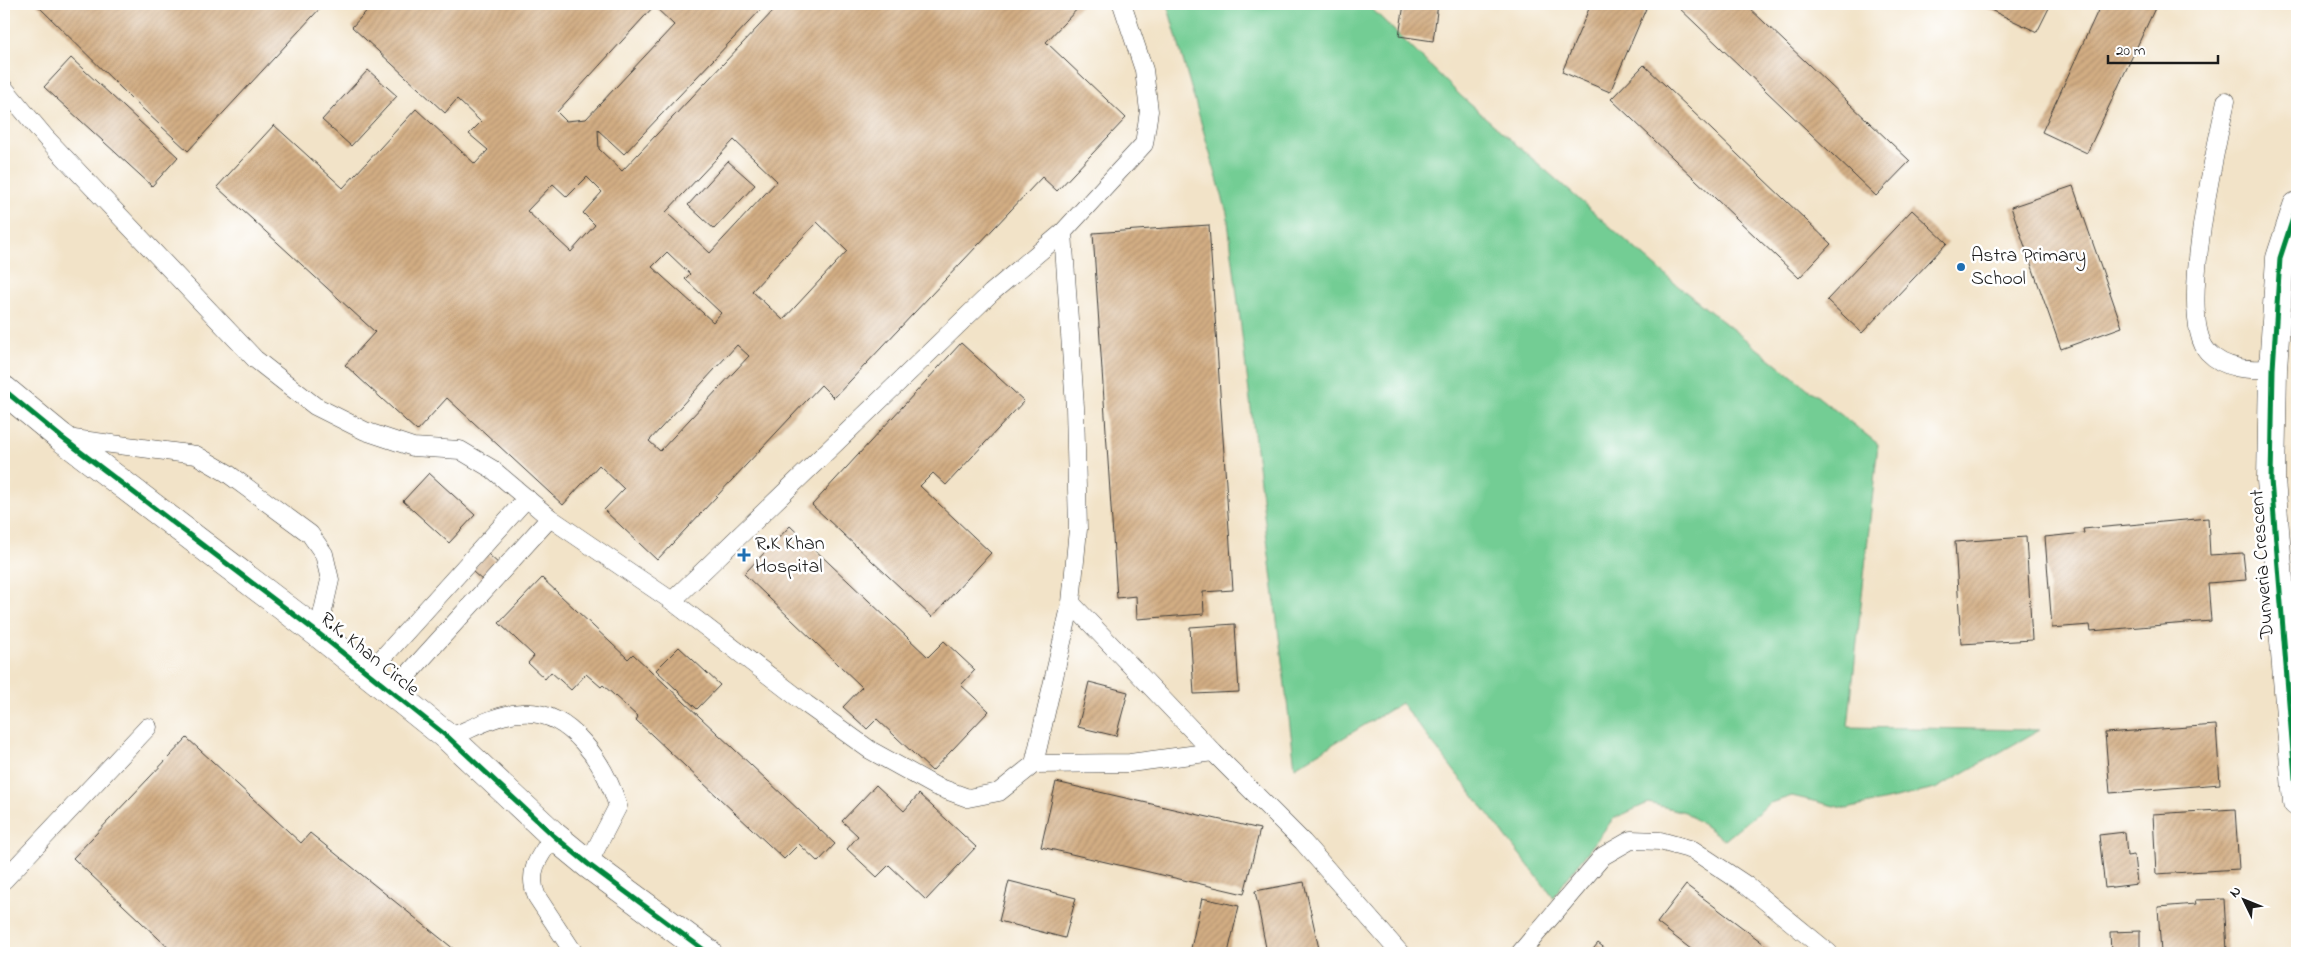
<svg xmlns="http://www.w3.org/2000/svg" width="2301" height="957" font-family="'Indie Flower',sans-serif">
  <defs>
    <pattern id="building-hatch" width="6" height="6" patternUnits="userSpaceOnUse" patternTransform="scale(1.25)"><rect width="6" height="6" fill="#d2ad83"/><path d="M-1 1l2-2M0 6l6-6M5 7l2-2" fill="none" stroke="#b49471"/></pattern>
  </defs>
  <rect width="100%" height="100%" fill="#fff"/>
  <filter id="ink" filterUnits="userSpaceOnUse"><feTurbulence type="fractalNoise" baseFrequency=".02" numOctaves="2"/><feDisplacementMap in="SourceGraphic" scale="10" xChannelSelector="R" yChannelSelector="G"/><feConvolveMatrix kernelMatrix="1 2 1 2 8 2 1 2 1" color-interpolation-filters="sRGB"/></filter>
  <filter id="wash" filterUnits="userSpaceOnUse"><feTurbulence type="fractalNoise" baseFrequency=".0096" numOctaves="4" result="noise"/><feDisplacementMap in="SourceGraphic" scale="20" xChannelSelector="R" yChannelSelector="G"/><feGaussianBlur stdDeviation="1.12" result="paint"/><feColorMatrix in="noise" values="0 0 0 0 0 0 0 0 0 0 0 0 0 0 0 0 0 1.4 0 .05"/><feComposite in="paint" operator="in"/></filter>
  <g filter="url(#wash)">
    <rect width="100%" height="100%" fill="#f2e3c8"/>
    <path fill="#73cd94" stroke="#487458" d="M1167,4H1367L1462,97L1678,286L1878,444L1848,727L2039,730L1935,789L1847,809L1792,796L1770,803L1725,840L1685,812L1648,803L1613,819L1553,897L1401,703L1295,767L1227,213Z"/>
    <g id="blocks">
      <g fill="url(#building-hatch)" fill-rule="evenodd">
        <path d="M36,4H324L188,151L133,100Z"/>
        <path d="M373,4H766L624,154L598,130L599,149L622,171L775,9L769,4H1082L1046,42L1126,118L1057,191L1042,177L834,398L821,385L657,560L604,510L624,489L599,465L563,505L447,398L417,431L345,365L375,332L217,187L274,125L343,188L416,109L475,164L488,150L469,134L481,122L457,99L445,113L352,27ZM654,6L674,25L586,119L566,121L557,112ZM734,140L777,181L710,253L666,212ZM587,177L602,192L583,213L595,225L571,252L527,211L553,184L567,197ZM817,222L847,251L783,320L752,291ZM667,252L690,274L685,279L721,313L713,322L652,267ZM737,345L749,356L660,451L649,441Z"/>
        <path d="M1404,4H1438L1433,41L1399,36Z"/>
        <path d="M1591,4H1648L1610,92L1562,72Z"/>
        <path d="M1675,4H1745L1910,161L1876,196Z"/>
        <path d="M1978,4H2051L2037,32Z"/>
        <path d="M2101,4H2157L2087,153L2042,132Z"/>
        <path d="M71,58L178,157L152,186L44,87Z"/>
        <path d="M1644,65L1831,244L1799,278L1611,99Z"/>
        <path d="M368,70L397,96L351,146L322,120Z"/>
        <path d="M728,161L755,185L714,229L688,205Z"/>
        <path d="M2073,186L2122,327L2061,349L2011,207Z"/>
        <path d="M1912,210L1947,243L1862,333L1827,300Z"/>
        <path d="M1209,225L1233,590L1203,592L1204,614L1137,619L1136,596L1117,598L1093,233Z"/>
        <path d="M961,343L1024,401L946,485L933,473L920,486L991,553L932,617L812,505Z"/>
        <path d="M429,473L475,515L449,543L403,501Z"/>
        <path d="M2208,518L2210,555L2243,553L2246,580L2208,583L2211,621L2091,631L2090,625L2052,628L2045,537L2084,533L2083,529Z"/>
        <path d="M790,526L928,657L944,641L975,670L961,685L989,711L932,771L877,719L867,729L843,707L862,687L744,574Z"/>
        <path d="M2026,537L2032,640L1961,644L1955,542Z"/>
        <path d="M488,554L500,565L484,582L472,571Z"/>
        <path d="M542,578L628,659L633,654L835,844L818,862L799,844L784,859L636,720L638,717L603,685L601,687L586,674L571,690L551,672L545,679L528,663L534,656L499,623Z"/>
        <path d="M1235,624L1239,692L1194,694L1190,627Z"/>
        <path d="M679,647L720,685L697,709L656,670Z"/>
        <path d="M1089,682L1128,692L1116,736L1078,727Z"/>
        <path d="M2216,725L2220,784L2110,793L2105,733Z"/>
        <path d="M187,738L301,843L310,833L455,950L451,953H174L73,858Z"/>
        <path d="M1056,782L1260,829L1244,894L1041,847Z"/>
        <path d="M876,785L904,811L919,794L976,847L926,900L889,865L877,877L847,849L858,836L842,821Z"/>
        <path d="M2235,809L2239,869L2156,874L2153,814Z"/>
        <path d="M2125,832L2127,856L2134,855L2137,884L2105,888L2099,835Z"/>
        <path d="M1009,881L1076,898L1065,938L999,921Z"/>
        <path d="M1304,882L1320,953H1267L1255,891Z"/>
        <path d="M1686,885L1776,953H1696L1657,923Z"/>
        <path d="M1202,898L1239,906L1228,953H1190Z"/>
        <path d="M2224,899L2227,951L2161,953L2158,907L2196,904L2195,900Z"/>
        <path d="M2140,931V953H2111L2110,932Z"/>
        <path d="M1598,943L1611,953H1590Z"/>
      </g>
    </g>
  </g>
  <g filter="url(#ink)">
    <use href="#blocks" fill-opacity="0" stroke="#3c3a36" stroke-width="1"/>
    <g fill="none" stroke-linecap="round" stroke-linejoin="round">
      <defs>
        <g id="service">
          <path d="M4,88L46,138L255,359L315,406L365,431L413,447L460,450L492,469L550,518L672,601L806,704L870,750L935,786L968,798L999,792L1034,764L1071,603L1078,529L1075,407L1063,232L1144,144L1149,111L1144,70L1122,4"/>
          <path d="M2226,101C2216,147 2176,318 2208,352C2225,370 2250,370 2273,369"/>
          <path d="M66,438L196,455L227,473L310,534L324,554L330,580L318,633"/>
          <path d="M672,601L991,293L1063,232"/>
          <path d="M1071,603L1213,752L1303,842L1400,953"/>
          <path d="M368,674L527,498"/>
          <path d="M391,693L550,518"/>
          <path d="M449,738C471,729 497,714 521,713C571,709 605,765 618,806L588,864"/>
          <path d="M1034,764L1130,763L1213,752"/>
          <path d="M554,836C539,856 526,872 537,897L574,953"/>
          <path d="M4,880L148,727"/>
          <path d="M1520,953L1603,856L1631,840L1660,841L1693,850L1746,885L1829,953"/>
        </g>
        <path id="minor" d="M2297,206L2280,258L2273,369L2271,480L2297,802"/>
        <path id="tertiary" d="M4,390L61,437L318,633L449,738L554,836L588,864L708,953"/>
      </defs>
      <use href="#service" stroke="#3c3a36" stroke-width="19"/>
      <use href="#minor" stroke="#3c3a36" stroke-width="29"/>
      <use href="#tertiary" stroke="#3c3a36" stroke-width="29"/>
      <use href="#service" stroke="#fff" stroke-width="18"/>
      <use href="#minor" stroke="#fff" stroke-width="28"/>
      <use href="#tertiary" stroke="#fff" stroke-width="28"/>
      <defs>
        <g id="cycleway">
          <path d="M2297,206L2280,258L2273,369L2271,480L2297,802"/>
          <path d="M4,390L61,437L318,633L449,738L554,836L588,864L708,953"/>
        </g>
      </defs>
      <use href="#cycleway" stroke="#fff" stroke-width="8"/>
      <use href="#cycleway" stroke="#00873e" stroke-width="5"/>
    </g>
  </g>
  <g fill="#1f6fb2" stroke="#fff" stroke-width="2">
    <circle cx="1961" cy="267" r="5"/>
    <path d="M741.5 547.5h5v5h5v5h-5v5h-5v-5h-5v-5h5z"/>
  </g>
  <g text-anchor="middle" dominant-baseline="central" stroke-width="5" stroke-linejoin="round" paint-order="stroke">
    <g font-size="20" fill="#1c1c1c" stroke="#fff" text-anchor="start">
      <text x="1971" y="256">Astra Primary<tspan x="1971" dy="23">School</tspan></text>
      <text x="755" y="544">R.K Khan<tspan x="755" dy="23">Hospital</tspan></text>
    </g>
    <g font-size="20" fill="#1c1c1c" stroke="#fff">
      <text transform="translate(2263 564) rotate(-94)">Dunveria Crescent</text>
      <text transform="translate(369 655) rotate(39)">R.K. Khan Circle</text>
    </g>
  </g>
  <rect width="2301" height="957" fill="none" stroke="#fff" stroke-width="20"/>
  <g transform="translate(2244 900) rotate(313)" stroke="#ffffff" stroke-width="4" paint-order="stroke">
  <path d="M0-4L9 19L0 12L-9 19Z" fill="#1c1c1c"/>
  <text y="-8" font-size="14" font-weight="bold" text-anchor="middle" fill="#1c1c1c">N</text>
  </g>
  <path d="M2108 55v8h110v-8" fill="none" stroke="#1c1c1c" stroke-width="2.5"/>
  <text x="2116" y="55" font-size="15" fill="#1c1c1c" stroke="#ffffff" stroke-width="4" paint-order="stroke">20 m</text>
</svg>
